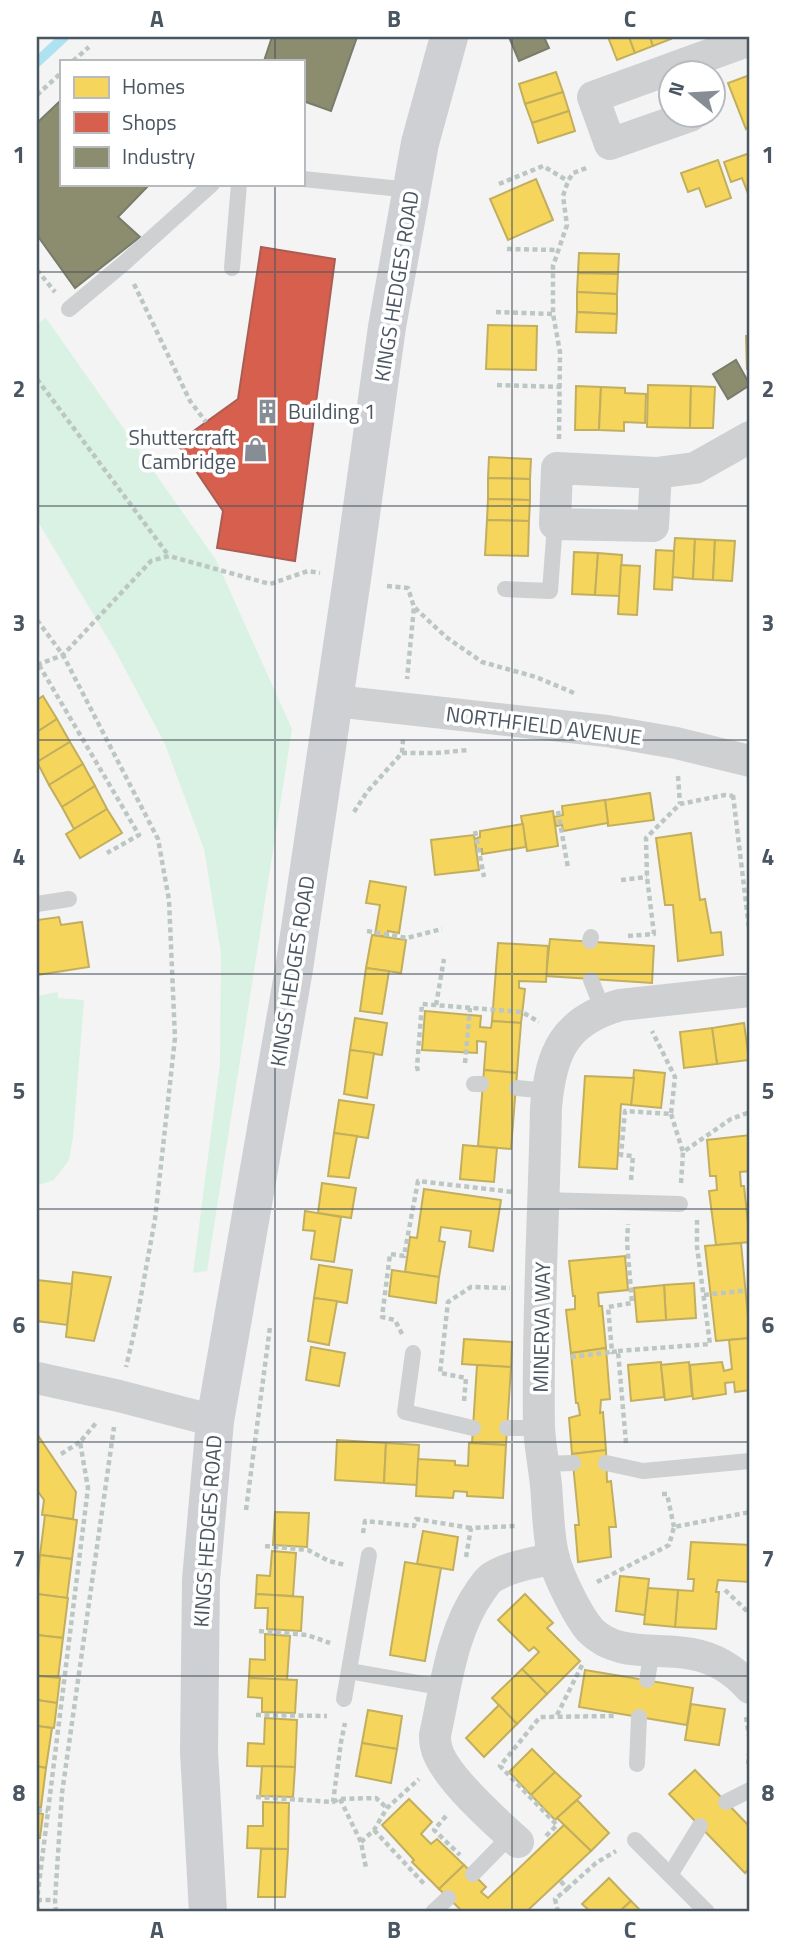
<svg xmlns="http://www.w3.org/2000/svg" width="787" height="1949" font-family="'Titillium Web',sans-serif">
  <rect width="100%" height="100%" fill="#f4f4f4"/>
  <g fill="#d9f2e3">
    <path d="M46,318L216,560L292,729L207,1271L193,1273L220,1064L221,953L204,849L165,744L117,654L37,520V324Z"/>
    <path d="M58,992V998L84,1000L73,1138L69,1160L54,1180L39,1185H37V996Z"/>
  </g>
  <g fill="#f6d55c" stroke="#c2af5e" stroke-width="2">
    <path d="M608,37H629L635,53L617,60Z"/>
    <path d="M629,37H650L653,46L635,53Z"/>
    <path d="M650,37H670L671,39L653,46Z"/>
    <path d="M556,72L563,92L525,104L519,84Z"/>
    <path d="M750,75V127L746,129L728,83Z"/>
    <path d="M563,92L569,111L532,123L525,104Z"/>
    <path d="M569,111L575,131L538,143L532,123Z"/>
    <path d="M750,153V196H749L742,178L731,182L724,162Z"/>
    <path d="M718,160L731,198L706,207L699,188L688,192L681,173Z"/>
    <path d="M536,179L553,220L508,240L490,199Z"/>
    <path d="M579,253L619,254L618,274L578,273Z"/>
    <path d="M578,273L618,274L617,294L577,292Z"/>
    <path d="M577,292L617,294V314L577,312Z"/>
    <path d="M577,312L617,314L616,333L576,332Z"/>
    <path d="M488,325L537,326L536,370L486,369Z"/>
    <path d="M746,336H750V369H747Z"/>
    <path d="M648,385L691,386L690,428L647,427Z"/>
    <path d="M576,386L601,387L599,430H575Z"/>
    <path d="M691,386L715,387L713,428H690Z"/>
    <path d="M601,387L625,388V393L646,394L645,423L624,422V431L599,430Z"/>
    <path d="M489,457L531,459L530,479L488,478Z"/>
    <path d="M488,478L530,479V500L488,499Z"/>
    <path d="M488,499L530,500L529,521L487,520Z"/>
    <path d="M487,520L529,521L528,556L485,555Z"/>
    <path d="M675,538L695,539L693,579L672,577Z"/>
    <path d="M695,539L715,540L713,580L693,579Z"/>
    <path d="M715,540L735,541L732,581L713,580Z"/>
    <path d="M656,550L674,551L672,590L654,589Z"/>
    <path d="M574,552L598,553L595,595L572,594Z"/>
    <path d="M598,553L622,555L620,596L595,595Z"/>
    <path d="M621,565L640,566L637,615L618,614Z"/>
    <path d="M43,696L57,719L37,732V700Z"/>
    <path d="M57,719L70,742L37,762V732Z"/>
    <path d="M70,742L83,764L49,785L37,762Z"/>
    <path d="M83,764L95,786L62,807L49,785Z"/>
    <path d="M95,786L107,809L74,829L62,807Z"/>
    <path d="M650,793L654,820L608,826L605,800Z"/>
    <path d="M605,800L608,823L563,831L562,825L556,826L554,817L563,815L562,806Z"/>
    <path d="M107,809L122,833L80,858L66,834Z"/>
    <path d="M553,811L558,846L527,851L521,816Z"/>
    <path d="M523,824L526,847L482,854V849L476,850L475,839L480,837V831Z"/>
    <path d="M691,833L700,900L705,899L711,933L721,932L723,955L678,961L673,905H665L656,838Z"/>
    <path d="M474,835L479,870L435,875L431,840Z"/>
    <path d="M370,881L406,887L399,933L388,931V937L375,935L380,905L366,903Z"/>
    <path d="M59,917L61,925L82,922L89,967L37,975V920Z"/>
    <path d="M372,935L406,940L401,973L366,968Z"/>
    <path d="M550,939L654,946L652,983L546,976Z"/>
    <path d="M498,943L548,946L546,982L519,981V988L525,989L521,1023L492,1021Z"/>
    <path d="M366,968L389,971L382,1014L360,1011Z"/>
    <path d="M425,1011L481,1016L480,1027L491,1028L492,1021L521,1023L517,1073L484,1070L486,1042L477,1041V1053L422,1050Z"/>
    <path d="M355,1018L387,1023L382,1055L350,1050Z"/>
    <path d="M744,1023L749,1060L717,1064L712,1028Z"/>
    <path d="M712,1028L717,1064L684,1068L680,1032Z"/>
    <path d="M350,1050L374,1053L367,1098L344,1094Z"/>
    <path d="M484,1070L517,1073L511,1149L478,1146Z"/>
    <path d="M634,1070L665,1073L661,1108L631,1105Z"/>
    <path d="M585,1076L634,1078L631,1105L621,1104L617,1169L579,1167Z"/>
    <path d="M339,1100L374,1105L368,1138L334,1133Z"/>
    <path d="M334,1133L357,1136L349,1178L328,1176Z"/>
    <path d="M750,1135V1171L740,1172L741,1186H744L750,1242L716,1245L709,1191L717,1190L716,1176H710L707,1140Z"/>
    <path d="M463,1145L497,1148L494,1182L460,1179Z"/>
    <path d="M322,1183L356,1188L351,1218L318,1213Z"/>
    <path d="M424,1189L501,1200L493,1251L469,1247L471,1231L441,1227L439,1241L445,1242L439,1277L405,1272L410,1237L417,1238Z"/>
    <path d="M305,1211L341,1217L334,1262L311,1259L315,1231L303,1230Z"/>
    <path d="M741,1243L750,1338L716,1341L705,1246Z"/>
    <path d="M625,1256L628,1290L598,1293L599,1306H602L606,1348L571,1353L566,1310L575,1309V1296H573L569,1261Z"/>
    <path d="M319,1265L352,1270L347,1303L314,1298Z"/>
    <path d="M392,1270L439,1277L436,1303L389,1296Z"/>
    <path d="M73,1272L111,1277L94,1341L66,1337Z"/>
    <path d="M37,1280L72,1284L67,1325L37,1321Z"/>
    <path d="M694,1283L696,1318L666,1320L664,1285Z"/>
    <path d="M664,1285L666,1320L637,1322L634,1288Z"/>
    <path d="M314,1298L337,1301L329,1345L308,1341Z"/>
    <path d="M750,1338V1390L735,1392L734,1382L725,1383L726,1394L693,1399L690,1365L722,1362L724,1371L732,1369L729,1340Z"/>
    <path d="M464,1339L512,1342L511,1367L462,1364Z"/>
    <path d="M311,1347L345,1353L339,1386L306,1380Z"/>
    <path d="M606,1348L610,1399L601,1400L600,1413L603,1412L606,1450L572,1454L569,1418L580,1415L578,1403H576L571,1353Z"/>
    <path d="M661,1362L664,1397L631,1401L628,1365Z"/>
    <path d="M689,1362L692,1396L665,1400L661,1365Z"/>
    <path d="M477,1365L511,1367L506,1445L472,1443Z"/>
    <path d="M37,1434L76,1492L73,1519L42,1515L44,1500L37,1490Z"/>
    <path d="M337,1440L386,1443L384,1483L335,1480Z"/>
    <path d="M386,1443L419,1445L417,1485L384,1483Z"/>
    <path d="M469,1443L506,1445L503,1498L467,1496V1492L454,1491L453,1498L416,1496L418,1459L455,1461V1465L468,1466Z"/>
    <path d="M606,1450L607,1482L611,1481L616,1527H609L611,1557L578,1562L575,1525H579L572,1454Z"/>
    <path d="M275,1512L309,1513L307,1547L273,1545Z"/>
    <path d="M45,1515L77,1520L72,1559L40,1555Z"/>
    <path d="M423,1531L458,1537L453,1570L417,1564Z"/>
    <path d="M691,1542L750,1545V1582L718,1580L716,1592H719L716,1629L675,1627L678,1590L693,1591L694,1579H688Z"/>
    <path d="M272,1551L296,1553L293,1596L256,1594L257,1575L270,1576Z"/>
    <path d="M40,1555L72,1559L67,1598L37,1594Z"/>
    <path d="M405,1562L441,1568L425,1661L390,1655Z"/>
    <path d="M620,1576L649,1579L645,1615L616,1611Z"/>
    <path d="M648,1588L678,1590L675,1627L644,1624Z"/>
    <path d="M37,1594L68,1598L63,1638L37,1635Z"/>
    <path d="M256,1594L303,1597L301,1631L267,1629L268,1608H255Z"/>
    <path d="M525,1594L553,1623L547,1628L580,1661L547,1694L522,1669L539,1652L534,1647L529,1651L498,1620Z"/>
    <path d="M265,1634L290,1636L287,1680L249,1678L250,1659L265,1660Z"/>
    <path d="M37,1635L63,1638L58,1678L37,1676Z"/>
    <path d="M522,1669L547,1694L517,1724L492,1698Z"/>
    <path d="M585,1670L693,1688L687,1725L579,1707Z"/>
    <path d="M37,1676L60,1678L57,1703L37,1700Z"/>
    <path d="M249,1678L297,1680L295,1713L262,1712V1698L248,1697Z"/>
    <path d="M37,1700L57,1703L54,1728L37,1726Z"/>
    <path d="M691,1704L725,1709L719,1745L685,1740Z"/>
    <path d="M499,1705L517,1724L484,1757L466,1738Z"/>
    <path d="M368,1710L402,1716L397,1749L362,1743Z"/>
    <path d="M265,1718L297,1720L295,1767L247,1766L248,1743L264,1744Z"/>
    <path d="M37,1726L52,1728L46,1768L37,1766Z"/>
    <path d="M362,1743L397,1749L391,1783L356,1776Z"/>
    <path d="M532,1749L555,1772L531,1795L509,1772Z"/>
    <path d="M37,1766L46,1768L41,1807H37Z"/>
    <path d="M262,1766L295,1767L293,1797L260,1796Z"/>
    <path d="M695,1770L750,1827V1868L745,1873L669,1794Z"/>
    <path d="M555,1772L581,1796L555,1820L531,1795Z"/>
    <path d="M409,1799L432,1822L421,1834L431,1844L437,1839L464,1865L439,1889L412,1862L414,1860L382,1825Z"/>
    <path d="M577,1800L609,1833L591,1851L557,1818Z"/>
    <path d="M263,1802L289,1803L288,1849L247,1848L248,1826H263Z"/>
    <path d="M37,1813L43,1814L40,1838H37Z"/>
    <path d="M564,1825L591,1851L526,1912H463L439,1889L464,1865L486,1887L481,1892L488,1898Z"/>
    <path d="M261,1849H288L285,1897H258Z"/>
    <path d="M609,1878L631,1901L619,1912H591L582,1904Z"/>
    <path d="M631,1901L642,1912H619Z"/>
  </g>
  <path fill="#d6604d" stroke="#ac5d53" stroke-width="2" d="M261,247L335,259L295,561L217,548L223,511L177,443L238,399Z"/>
  <g fill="#8c8c6e" stroke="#787c6a" stroke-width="2">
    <path d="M272,37H357L331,111L303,101V61H264Z"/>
    <path d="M509,37H544L549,48L519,61Z"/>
    <path d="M61,100V184H150L118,217L140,237L75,288L37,235V123Z"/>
    <path d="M736,360L750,385L728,399L713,374Z"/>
  </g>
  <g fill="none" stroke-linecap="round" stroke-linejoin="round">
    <path stroke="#aee2f0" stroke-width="10" d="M37,62L64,37"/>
    <g stroke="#bcc7c4" stroke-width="4.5" stroke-dasharray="5 3.5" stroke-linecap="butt">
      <path d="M73,61L89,47"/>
      <path d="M37,95L61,73"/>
      <path d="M499,184L543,166L568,181"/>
      <path d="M507,249L558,250"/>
      <path d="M37,270L55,292"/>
      <path d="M134,284L190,401L206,422"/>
      <path d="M496,312L553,314"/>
      <path d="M37,379L169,556"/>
      <path d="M497,385L561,387"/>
      <path d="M559,439L560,352L553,314V266L567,225L563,196L568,181L573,173L589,167"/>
      <path d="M387,586L408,588L414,607L407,679"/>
      <path d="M415,608L446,637L482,662L536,677L574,693"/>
      <path d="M37,620L63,655L158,839L169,900L175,1038L155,1219L135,1329L126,1367"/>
      <path d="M37,665L63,655L151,561L169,556L270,584L308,571L320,573"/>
      <path d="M39,665L139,835L107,853"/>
      <path d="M402,753H435L468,750"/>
      <path d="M678,776L680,804"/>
      <path d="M733,795L750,936"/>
      <path d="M558,811L568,868"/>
      <path d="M354,812L367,792L402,753L403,740"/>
      <path d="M475,831L484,877"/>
      <path d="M621,880L647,877"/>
      <path d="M367,931L407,938L442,929"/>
      <path d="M628,936L654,934L647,877L646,838L680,804L725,795L733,796"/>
      <path d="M436,1005L444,959"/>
      <path d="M465,1063L470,1008"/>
      <path d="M418,1071L417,1067L422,1004L522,1012L539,1022"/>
      <path d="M671,1114L683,1152"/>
      <path d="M631,1180L633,1156L621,1155L625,1111L671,1114L675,1077L652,1031"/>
      <path d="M681,1183L683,1152L731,1119L750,1112"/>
      <path d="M704,1295L750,1290"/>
      <path d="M402,1334L395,1320L382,1317L390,1254L404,1256L418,1181L513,1192"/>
      <path d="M618,1351L710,1344L697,1247V1220"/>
      <path d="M571,1357L612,1352"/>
      <path d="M464,1401L466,1378L440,1373L448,1302L471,1287L510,1288"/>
      <path d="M626,1443L618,1351L612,1352L608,1307L632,1303L627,1242L628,1224"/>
      <path d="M61,1454L80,1442"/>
      <path d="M662,1494H667L674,1527"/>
      <path d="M246,1510L270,1327"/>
      <path d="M363,1533L365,1521L414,1526L416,1519L471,1528"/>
      <path d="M265,1546L308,1550L329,1561L345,1565"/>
      <path d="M466,1557L471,1528L517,1526"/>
      <path d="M597,1582L669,1545L674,1527L750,1512"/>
      <path d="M725,1590L750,1614"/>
      <path d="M259,1631L307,1635L330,1643"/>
      <path d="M256,1715L327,1716"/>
      <path d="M557,1715L583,1663"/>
      <path d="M746,1717L750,1742L748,1768"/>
      <path d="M256,1797L333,1802L341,1742L345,1723"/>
      <path d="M340,1799L361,1842L366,1868"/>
      <path d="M333,1802L340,1799L376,1798L387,1808"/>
      <path d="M37,1810L48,1811"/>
      <path d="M446,1816L434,1830L460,1855"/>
      <path d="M374,1830L426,1886"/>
      <path d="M546,1836L557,1825L500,1766L540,1717L616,1716"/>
      <path d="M361,1842L374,1830L387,1808L419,1779"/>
      <path d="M567,1889L596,1863L616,1851"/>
      <path d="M37,1900H55"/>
      <path d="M38,1912L37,1900L88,1488L80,1442L96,1423"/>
      <path d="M56,1912L55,1900L62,1793L114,1427"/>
      <path d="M558,1912L555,1899L567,1889L560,1880"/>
    </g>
    <g stroke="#ced0d2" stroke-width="16">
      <path d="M303,179L411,190"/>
      <path d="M232,268L239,184"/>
      <path d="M69,309L123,264L212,184"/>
      <path d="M505,589L550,591L555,524"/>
      <path d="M37,904L69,899"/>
      <path d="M590,941L591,937"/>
      <path d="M591,980L603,1010"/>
      <path d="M474,1084H481"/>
      <path d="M517,1088L548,1091"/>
      <path d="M544,1200L680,1204"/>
      <path d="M413,1353L405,1412L473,1428"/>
      <path d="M507,1428H539"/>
      <path d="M606,1463L643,1471L750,1461"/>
      <path d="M543,1464L573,1463"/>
      <path d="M349,1671L446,1688"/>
      <path d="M647,1680L652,1651"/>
      <path d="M344,1699L369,1555"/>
      <path d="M637,1764L639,1717"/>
      <path d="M726,1802L750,1790"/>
      <path d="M635,1840L707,1912"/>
      <path d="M473,1874L511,1835"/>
      <path d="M670,1875L700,1826"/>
      <path d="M433,1912L448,1898"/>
    </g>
    <g stroke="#ced0d2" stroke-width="32">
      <path d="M690,116L610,144L593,97L750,40"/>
      <path d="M656,473L653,526L555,524L557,468L656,473L695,468L750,437"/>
      <path d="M335,701L607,731L676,743L750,761"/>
      <path d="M750,991L620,1005C564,1021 551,1052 546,1107C544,1214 537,1320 539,1427C540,1446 544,1466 546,1485C548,1507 548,1538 554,1559C559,1578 578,1616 590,1630C617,1658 658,1647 692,1654C715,1658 735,1671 750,1688"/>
      <path d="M37,1378L119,1396L215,1421"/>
      <path d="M518,1842C496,1822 441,1774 436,1746C435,1742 435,1739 435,1735C446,1686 451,1632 481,1590C484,1586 487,1581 491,1578C510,1566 533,1563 554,1558"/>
    </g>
    <path stroke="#ced0d4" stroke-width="38" d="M208,1912L199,1752L201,1580L215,1421L294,969L352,579L387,327L420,143L449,37"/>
  </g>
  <path fill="none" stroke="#4a5661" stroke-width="2" stroke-opacity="0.55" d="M275,37V61M512,37V1912M275,184V1912M37,272H750M37,506H750M37,740H750M37,974H750M37,1209H750M37,1442H750M37,1676H750"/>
  <defs>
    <symbol id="building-bare" viewBox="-9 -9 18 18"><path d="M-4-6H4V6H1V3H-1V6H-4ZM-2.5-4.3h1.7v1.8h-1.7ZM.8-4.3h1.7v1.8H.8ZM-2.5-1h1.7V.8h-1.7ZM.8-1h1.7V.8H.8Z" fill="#868d94" stroke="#fff" stroke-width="2.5" paint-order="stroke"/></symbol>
    <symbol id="shop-bare" viewBox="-9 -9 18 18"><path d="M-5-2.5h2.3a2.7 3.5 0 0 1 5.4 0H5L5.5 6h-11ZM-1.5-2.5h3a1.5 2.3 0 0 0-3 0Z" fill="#868d94" stroke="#fff" stroke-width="2.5" paint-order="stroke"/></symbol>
  </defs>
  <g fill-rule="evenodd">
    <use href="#building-bare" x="250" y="394" width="35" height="35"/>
    <use href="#shop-bare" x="238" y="432" width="35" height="35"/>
  </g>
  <g text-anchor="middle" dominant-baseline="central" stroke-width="7" stroke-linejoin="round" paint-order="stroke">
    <g font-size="21" fill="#4a5661" stroke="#fff">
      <text transform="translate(396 286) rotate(-81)">KINGS HEDGES ROAD</text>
      <text transform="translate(544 725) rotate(7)">NORTHFIELD AVENUE</text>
      <text transform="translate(292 971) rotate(-81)">KINGS HEDGES ROAD</text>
      <text transform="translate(541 1327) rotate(-89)">MINERVA WAY</text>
      <text transform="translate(207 1531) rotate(-86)">KINGS HEDGES ROAD</text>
    </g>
    <g font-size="21" fill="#4a5661" stroke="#fff" text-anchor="start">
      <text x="288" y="411">Building 1</text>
      <text x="236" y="437" text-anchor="end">Shuttercraft<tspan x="236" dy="24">Cambridge</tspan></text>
    </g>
  </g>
  <rect width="787" height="1949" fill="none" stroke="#ffffff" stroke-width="77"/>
  <rect x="60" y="60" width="245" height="126" fill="#ffffff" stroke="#b7bbc0" stroke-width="2"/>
  <rect x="74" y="77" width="35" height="21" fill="#f6d55c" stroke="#b7bbc0" stroke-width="2"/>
  <text x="122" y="94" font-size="21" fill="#4a5661">Homes</text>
  <rect x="74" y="112" width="35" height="21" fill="#d6604d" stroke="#b7bbc0" stroke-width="2"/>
  <text x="122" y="130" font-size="21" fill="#4a5661">Shops</text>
  <rect x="74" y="147" width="35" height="21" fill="#8c8c6e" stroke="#b7bbc0" stroke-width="2"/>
  <text x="122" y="164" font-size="21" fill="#4a5661">Industry</text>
  <g transform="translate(692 94) rotate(288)"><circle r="33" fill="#ffffff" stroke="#b7bbc0" stroke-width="2"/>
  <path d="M0-5L12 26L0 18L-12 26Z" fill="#868d94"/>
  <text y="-10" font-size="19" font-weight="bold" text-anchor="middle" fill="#4a5661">N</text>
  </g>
  <rect x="38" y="38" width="710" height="1872" fill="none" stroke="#4a5661" stroke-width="2.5"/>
  <g font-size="23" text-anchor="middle" font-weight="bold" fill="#4a5661">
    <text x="157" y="27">A</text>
    <text x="394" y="27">B</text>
    <text x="630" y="27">C</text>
    <text x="19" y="163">1</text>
    <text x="768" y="163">1</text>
    <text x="19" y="397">2</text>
    <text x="768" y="397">2</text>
    <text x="19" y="631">3</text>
    <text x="768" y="631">3</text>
    <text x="19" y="865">4</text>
    <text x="768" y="865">4</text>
    <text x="19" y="1099">5</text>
    <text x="768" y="1099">5</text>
    <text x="19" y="1333">6</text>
    <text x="768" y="1333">6</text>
    <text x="19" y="1567">7</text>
    <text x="768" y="1567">7</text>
    <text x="19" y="1801">8</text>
    <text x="768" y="1801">8</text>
    <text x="157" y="1938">A</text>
    <text x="394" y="1938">B</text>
    <text x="630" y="1938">C</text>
  </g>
</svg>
